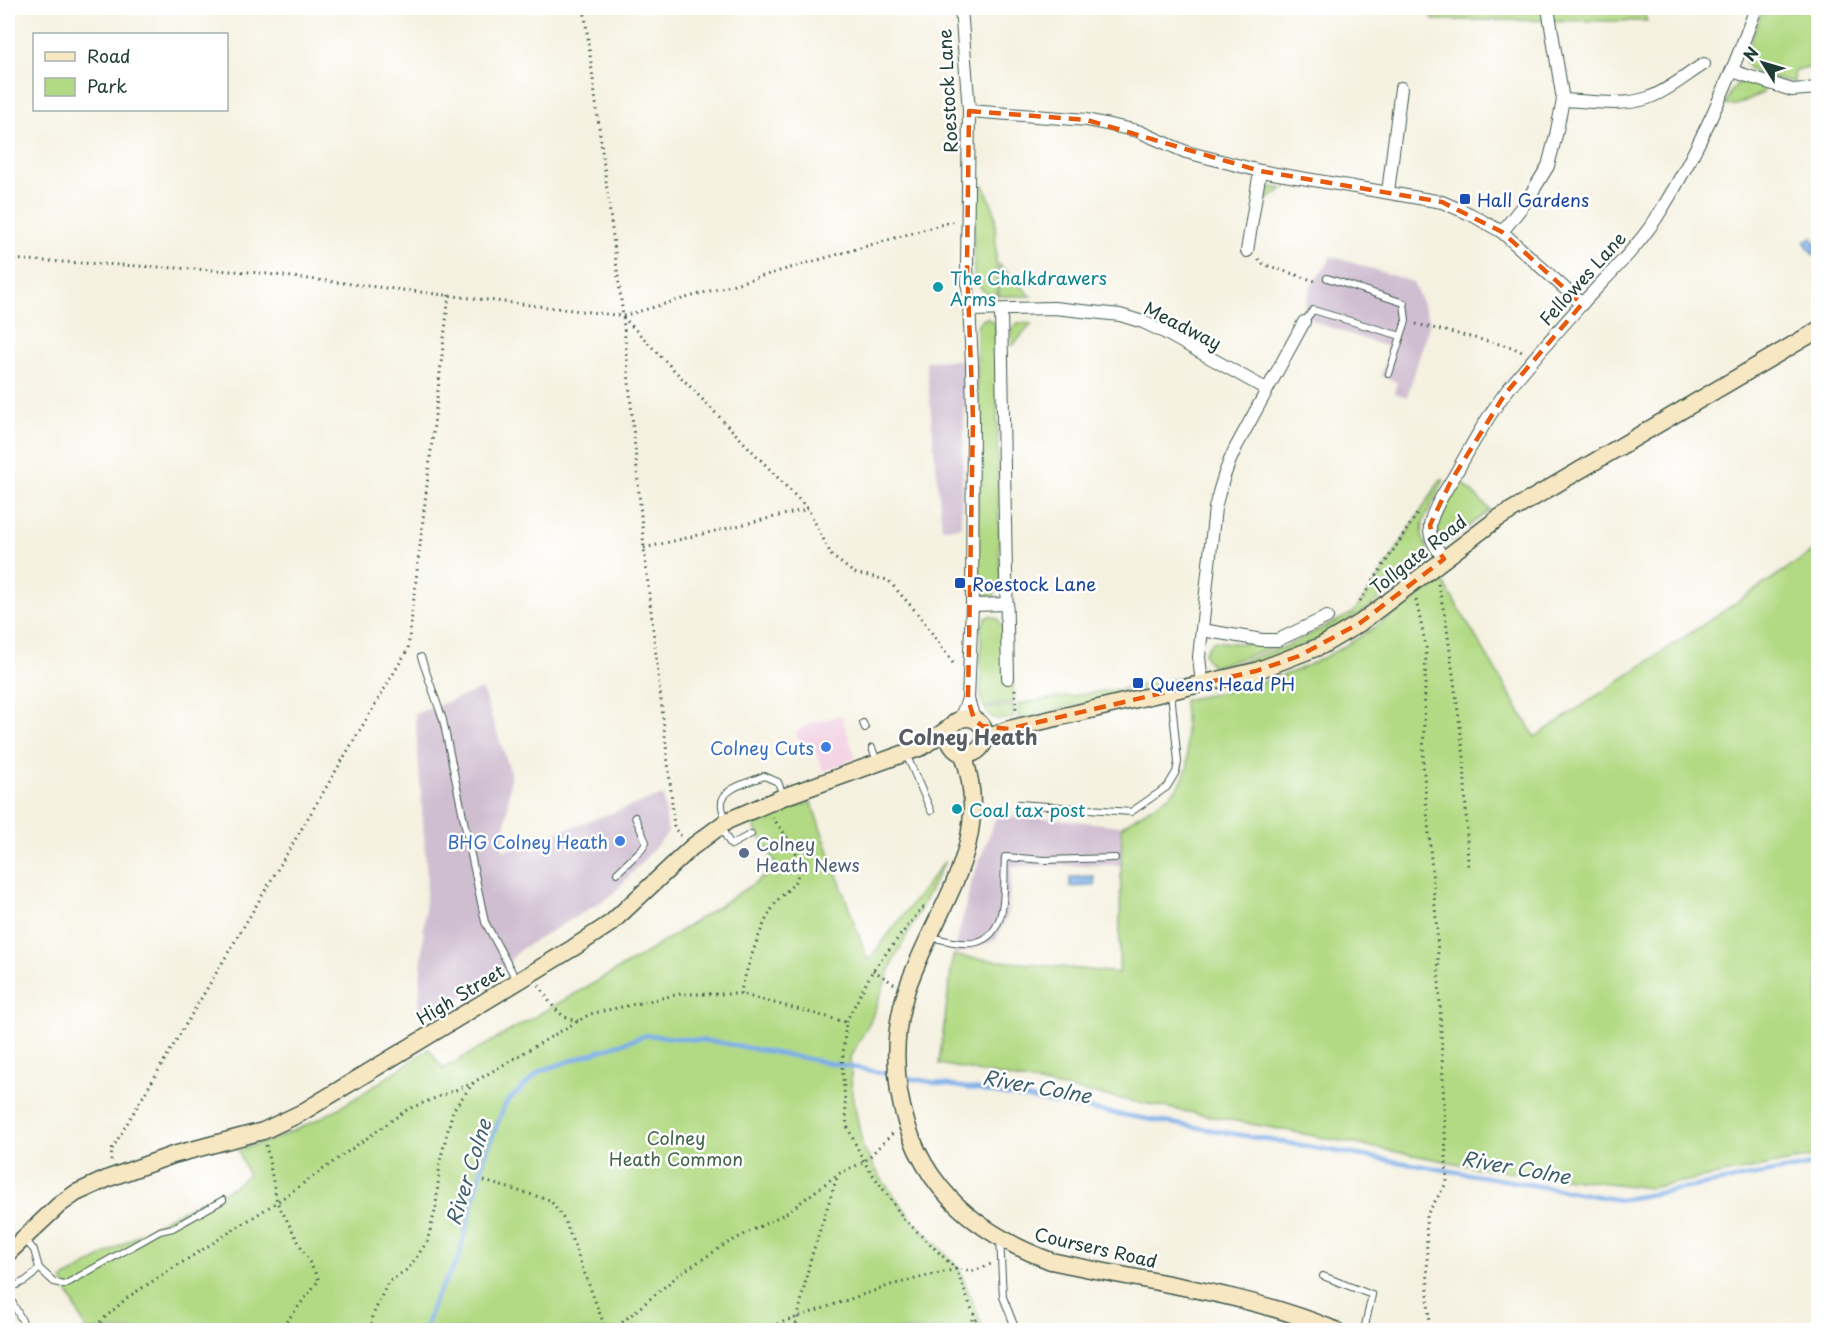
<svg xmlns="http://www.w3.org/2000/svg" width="1826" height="1338" font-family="'Playpen Sans',sans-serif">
  <rect width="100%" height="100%" fill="#fff"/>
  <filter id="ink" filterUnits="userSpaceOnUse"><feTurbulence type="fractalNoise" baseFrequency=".0167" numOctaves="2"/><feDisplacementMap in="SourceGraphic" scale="12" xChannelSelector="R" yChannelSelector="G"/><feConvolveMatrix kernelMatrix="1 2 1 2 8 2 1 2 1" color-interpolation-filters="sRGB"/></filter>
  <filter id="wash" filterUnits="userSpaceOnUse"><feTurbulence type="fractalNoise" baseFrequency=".008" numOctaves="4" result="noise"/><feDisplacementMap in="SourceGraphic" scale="24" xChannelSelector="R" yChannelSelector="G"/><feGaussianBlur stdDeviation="1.35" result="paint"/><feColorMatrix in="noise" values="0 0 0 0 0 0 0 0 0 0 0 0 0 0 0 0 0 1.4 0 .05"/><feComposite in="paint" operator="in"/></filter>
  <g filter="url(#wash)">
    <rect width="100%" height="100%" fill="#f5f1e0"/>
    <path fill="#f2cfe2" d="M841,715L856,759L824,771L811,742L801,745L795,732L810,724Z"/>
    <g fill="#cfbdd0">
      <path d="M1331,256L1413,282L1430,322L1407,397L1394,393L1397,382L1381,376L1390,348L1318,323L1302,314L1312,284L1328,263Z"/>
      <path d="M966,360L961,527L942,528L926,361Z"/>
      <path d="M482,689L511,773L503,851L663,795L668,833L611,896L521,949L499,972L466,995L418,1016L427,878L415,714Z"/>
      <path d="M996,817L1045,818L1122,826V865L1012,866L1007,917L995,940L953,956L972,880Z"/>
    </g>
    <g fill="#b2da84" stroke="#688c5c" stroke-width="1.5">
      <path d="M1431,8H1642L1647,21L1433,20Z"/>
      <path d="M1763,8H1818V67L1795,70L1794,82C1778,79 1746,78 1745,57Z"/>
      <path d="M1746,81L1761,85L1764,88L1763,93L1736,105L1725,106C1730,94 1732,83 1746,81Z"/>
      <path d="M984,185L995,213L997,296L988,297L974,279V191Z"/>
      <path d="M1272,187L1283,189L1263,202L1261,215L1259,214L1262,198Z"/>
      <path d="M999,264L1031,296H999Z"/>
      <path d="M987,318L995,324L996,331L1000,590L995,591L994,597H989L979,592L978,585L977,328L979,322Z"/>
      <path d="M1018,323L1032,324L1012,346L1011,329Z"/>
      <path d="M1441,479L1444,480L1423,522L1422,536L1427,548L1426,554L1418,569L1367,609L1316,640L1271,658L1227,671L1220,669L1287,646L1353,613L1377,581Z"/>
      <path d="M1459,479L1490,510L1452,539L1444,540L1438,532L1437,527Z"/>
      <path d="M1818,548V1156L1650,1188L1486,1169L939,1064L953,956L1119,973L1122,826L1169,796L1179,786L1188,767L1184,700C1227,691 1271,683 1311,664C1358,641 1400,610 1442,580L1535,737Z"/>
      <path d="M990,616L998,619C1010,640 1013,678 1014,702L984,707L981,700V628L986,618Z"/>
      <path d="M1215,641L1221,642L1278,646L1216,666L1209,663L1204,653L1210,644Z"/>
      <path d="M1182,678L1178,681L1121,695L1120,689Z"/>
      <path d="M1117,689L1118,696L1018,719V704Z"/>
      <path d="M1014,705V718C1002,720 991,722 985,709Z"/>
      <path d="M811,802L868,961L945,861L893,962L870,1022L850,1057L852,1093L863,1148L882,1180L912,1219L958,1267L984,1330H84L86,1329L62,1280L169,1217L228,1190L248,1175L238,1150C254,1145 271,1141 286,1134C337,1114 383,1080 429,1049L443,1069L643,955L778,868L752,823Z"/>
    </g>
    <g fill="#7eaee8" stroke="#4e768e" stroke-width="1.5">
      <path d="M1812,237L1818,248V252L1813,255L1804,241Z"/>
      <path d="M1094,876L1095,886L1070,887V877Z"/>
    </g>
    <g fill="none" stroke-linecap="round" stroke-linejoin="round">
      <g stroke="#7eaee8" stroke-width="4.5">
        <path d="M902,1077L1620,1200L1818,1164"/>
        <path d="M425,1330L434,1300L458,1260L485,1156L505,1104L540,1071L647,1035L717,1042L894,1075"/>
      </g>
    </g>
  </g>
  <g filter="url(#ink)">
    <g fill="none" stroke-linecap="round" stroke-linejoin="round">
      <defs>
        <g id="lane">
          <path d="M1744,8L1754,11"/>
          <path d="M1304,322L1313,310L1401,336L1406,321L1404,303L1327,278"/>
          <path d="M1389,374L1401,336"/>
          <path d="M421,657L443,720L485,922L517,981"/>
          <path d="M863,723L865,728"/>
          <path d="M872,748L877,761"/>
          <path d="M906,754L931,811"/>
          <path d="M1019,804L1131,812L1167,787L1176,772L1178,762L1171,692"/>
          <path d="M727,821C725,816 722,811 722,806C719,788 751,782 764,776L778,782L783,795"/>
          <path d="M720,826L731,845L751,834"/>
          <path d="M617,873L642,849L646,842L635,817"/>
          <path d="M930,937C945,940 962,946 977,942C1010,933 1003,883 1005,857L1044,860L1115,858"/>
          <path d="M1000,1239L1003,1297L1016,1330"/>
          <path d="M39,1268L54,1282L64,1285L160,1231L173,1228L223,1200"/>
          <path d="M1323,1276L1372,1295L1364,1330"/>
          <path d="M8,1288C20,1285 31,1279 39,1268L34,1250L25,1240"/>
          <path d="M8,1294L26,1328"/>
        </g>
        <g id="street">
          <path d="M961,8L969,111L967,265L972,364L973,419L972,605L968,699L974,719"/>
          <path d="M1732,71L1792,90L1818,88"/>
          <path d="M1563,100C1590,101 1622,107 1648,98C1668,91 1686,75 1704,64"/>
          <path d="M969,111L1087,120L1138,131L1186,152L1260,171L1442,202L1470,214L1502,232L1582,304"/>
          <path d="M1388,192L1401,88"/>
          <path d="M1502,232L1528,199L1548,166L1556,135L1563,100L1548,8"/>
          <path d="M1247,251L1260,171"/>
          <path d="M970,310L1054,308L1120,315L1143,322L1164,332L1266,389"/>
          <path d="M1001,310L1008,678"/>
          <path d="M1444,559C1437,549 1429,539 1430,526C1431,511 1448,487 1456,473C1471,446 1487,417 1506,392C1529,363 1555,334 1580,306C1609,274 1640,246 1662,209C1701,146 1731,77 1756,8"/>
          <path d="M972,605L1007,604"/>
          <path d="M1202,630L1262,640H1278L1327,617"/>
          <path d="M1202,684L1199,657L1215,508C1220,487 1226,467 1236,447L1304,322"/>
          <path d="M960,719L968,699"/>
        </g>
        <g id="secondary">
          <circle cx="967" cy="736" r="18"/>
          <path d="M985,739L1009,729L1256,671L1321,646L1360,623L1497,519L1818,330"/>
          <path d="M963,754C995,846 935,907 907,989C896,1022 894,1058 899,1092C914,1181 970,1231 1051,1261C1146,1282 1245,1292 1335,1330"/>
          <path d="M8,1253L59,1205L76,1193L109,1178L173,1155L263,1131L301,1113L573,948L611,923L692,847L727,821L783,797L922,747L952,726"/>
        </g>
      </defs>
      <use href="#lane" stroke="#3f584e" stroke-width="8"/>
      <use href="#street" stroke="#3f584e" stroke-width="14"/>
      <use href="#secondary" stroke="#3f584e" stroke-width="19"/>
      <g stroke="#3f584e" stroke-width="3" stroke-dasharray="1.5 4.5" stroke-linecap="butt">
        <path d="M584,8L623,316L644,548L671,790L674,828L682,837"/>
        <path d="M8,259L250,272L623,316L954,221"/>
        <path d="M1258,259L1263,264L1315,281L1318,280"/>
        <path d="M623,317L808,509L832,556L854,573L888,580L919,615L955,666"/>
        <path d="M1416,324L1512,347L1522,352"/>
        <path d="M644,548L808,509"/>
        <path d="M1438,584L1446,621L1464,757L1468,867"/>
        <path d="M1416,600L1426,647L1423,763L1437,931L1447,1182L1426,1216L1429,1330"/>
        <path d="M1360,601L1419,511"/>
        <path d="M1015,689L1016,712"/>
        <path d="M873,970L894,984"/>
        <path d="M539,985C550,1002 557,1018 578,1021"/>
        <path d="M740,994C748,966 760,923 778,900C788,888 799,884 799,866C799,850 782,831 773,818"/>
        <path d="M846,1022L873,970L922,908H926"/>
        <path d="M266,1145L277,1202L319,1280L280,1330"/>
        <path d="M111,1161L112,1149L408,649L449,295"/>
        <path d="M484,1181L550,1200L565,1221L606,1330"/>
        <path d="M91,1330L128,1297L277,1202L408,1109L473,1083"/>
        <path d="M371,1330L372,1317L388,1282L408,1269L427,1242L436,1207L440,1161L453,1110L474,1082L590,1014L680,994H740L846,1022L842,1065L847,1126L864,1162L904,1219L956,1269L980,1330"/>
        <path d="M613,1330L681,1273L726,1244L788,1212L838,1174L864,1162L893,1133"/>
        <path d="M760,1330L891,1285L956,1269L974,1271L991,1264"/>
        <path d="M795,1330L810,1261L838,1174"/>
        <path d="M964,1330L974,1316"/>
      </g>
      <use href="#lane" stroke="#fff" stroke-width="6"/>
      <use href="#street" stroke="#fff" stroke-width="12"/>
      <use href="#secondary" stroke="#f7e8c3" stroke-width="16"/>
    </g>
  </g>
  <path fill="none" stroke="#e8590c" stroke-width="4.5" stroke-dasharray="12 8" stroke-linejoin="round" d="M969,111L1087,120L1260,171L1442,202L1502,232L1582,304L1505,394L1451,481L1430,525L1434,545L1444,559L1360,623L1299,656L1256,671L1009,729L982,726L974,719L968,699L973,419L967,265Z"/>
  <g fill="#1a4fb4" stroke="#fff" stroke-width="2">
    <rect x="1459" y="193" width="12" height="12" rx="3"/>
    <rect x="954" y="577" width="12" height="12" rx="3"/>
    <rect x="1132" y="677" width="12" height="12" rx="3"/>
  </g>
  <g fill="#0f9aa8" stroke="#fff" stroke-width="2">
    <circle cx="938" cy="287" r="6"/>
    <circle cx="957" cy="809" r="6"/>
  </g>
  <g fill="#3f7fe0" stroke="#fff" stroke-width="2">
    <circle cx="826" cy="747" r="6"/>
    <circle cx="620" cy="841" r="6"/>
  </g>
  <circle fill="#5c6f8a" stroke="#fff" stroke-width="2" cx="744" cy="853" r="6"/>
  <g text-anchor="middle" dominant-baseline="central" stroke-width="5" stroke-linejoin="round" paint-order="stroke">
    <g font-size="18" fill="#1f3d34" stroke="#fff">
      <text transform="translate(947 91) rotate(-93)">Roestock Lane</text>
      <text transform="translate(1582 278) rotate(-48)">Fellowes Lane</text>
      <text transform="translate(1183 325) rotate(27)">Meadway</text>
      <text transform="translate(1418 554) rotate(-38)">Tollgate Road</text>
      <text transform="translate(460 994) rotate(-31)">High Street</text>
      <text transform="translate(1096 1247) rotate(13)">Coursers Road</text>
    </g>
    <g font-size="18" fill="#164399" stroke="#fff" text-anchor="start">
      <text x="1477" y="199">Hall Gardens</text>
      <text x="972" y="583">Roestock Lane</text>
      <text x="1150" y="683">Queens Head PH</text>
    </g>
    <g font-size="18" fill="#0d838f" stroke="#fff" text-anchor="start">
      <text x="950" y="277">The Chalkdrawers<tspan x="950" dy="21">Arms</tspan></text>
      <text x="969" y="809">Coal tax post</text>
    </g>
    <g font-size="18" fill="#366cbe" stroke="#fff" text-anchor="end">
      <text x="814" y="747">Colney Cuts</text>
      <text x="608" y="841">BHG Colney Heath</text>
    </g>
    <g font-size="18" fill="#4e5e75" stroke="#fff" text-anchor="start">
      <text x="756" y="843">Colney<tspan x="756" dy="21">Heath News</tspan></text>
    </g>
    <g font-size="18" fill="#446448" stroke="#fff">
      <text x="676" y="1137">Colney<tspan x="676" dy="21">Heath Common</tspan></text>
    </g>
    <g font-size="20" font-style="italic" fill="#3c5f6a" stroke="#fff">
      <text transform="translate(1037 1086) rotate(10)">River Colne</text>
      <text transform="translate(1516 1167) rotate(10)">River Colne</text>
      <text transform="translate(468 1172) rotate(-73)">River Colne</text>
    </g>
    <g font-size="21" font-weight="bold" fill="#595d62" stroke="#fff">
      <text x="968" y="736">Colney Heath</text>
    </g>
  </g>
  <rect width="1826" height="1338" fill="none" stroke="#fff" stroke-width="30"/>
  <rect x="33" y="33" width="195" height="78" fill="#ffffff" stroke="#a5b1ae" stroke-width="1.5"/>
  <rect x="45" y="52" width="30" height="9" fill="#f7e8c3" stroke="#a5b1ae" stroke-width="1.5"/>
  <text x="87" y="63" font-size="18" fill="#1f3d34">Road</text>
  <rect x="45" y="78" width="30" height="18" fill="#b2da84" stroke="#a5b1ae" stroke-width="1.5"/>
  <text x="87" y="93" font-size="18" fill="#1f3d34">Park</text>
  <g transform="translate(1763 63) rotate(307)" stroke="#ffffff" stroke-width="4.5" paint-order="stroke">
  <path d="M0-4.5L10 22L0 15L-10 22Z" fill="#1f3d34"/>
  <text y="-9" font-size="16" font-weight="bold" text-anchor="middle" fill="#1f3d34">N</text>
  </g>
</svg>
